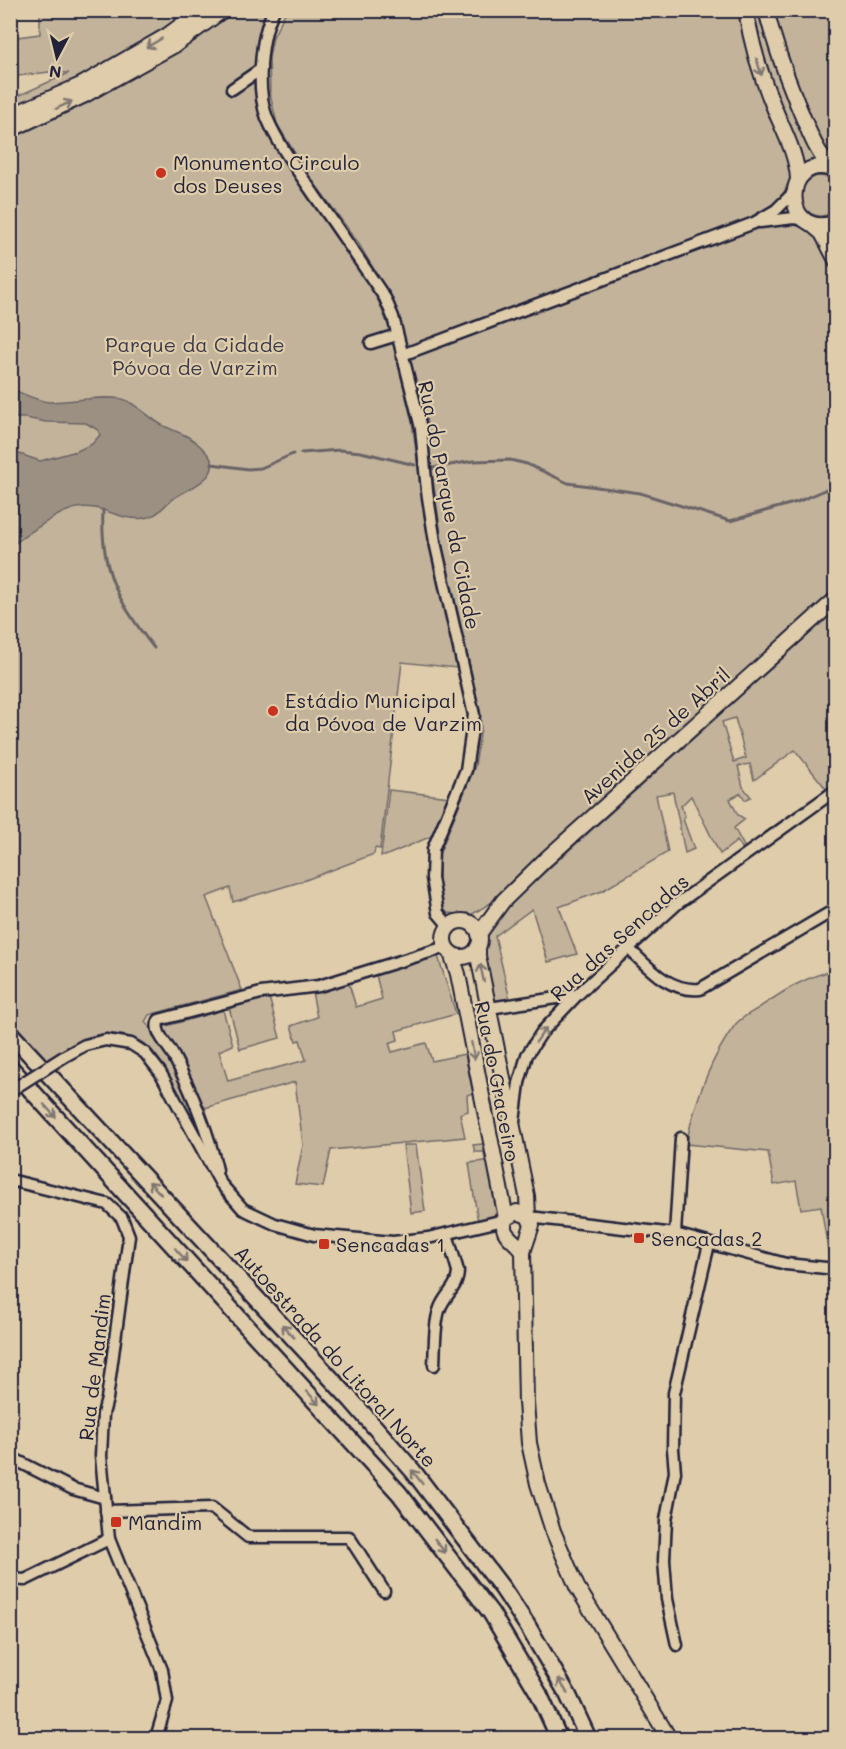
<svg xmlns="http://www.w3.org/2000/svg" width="846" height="1749" font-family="Mali,sans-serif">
  <rect width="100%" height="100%" fill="#deccaa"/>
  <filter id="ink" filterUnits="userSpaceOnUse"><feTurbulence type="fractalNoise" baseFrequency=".0167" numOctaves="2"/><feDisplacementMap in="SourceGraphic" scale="12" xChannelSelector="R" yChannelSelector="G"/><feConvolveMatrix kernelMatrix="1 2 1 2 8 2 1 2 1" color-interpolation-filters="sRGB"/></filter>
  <g filter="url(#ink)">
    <g fill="#c2b39a" stroke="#726a6a" stroke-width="1.5" fill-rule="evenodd">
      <path d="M40,11H188C133,51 74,82 11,107V99L69,73L49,72L11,77L10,38L40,34Z"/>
      <path d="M232,11H269L263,23L259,43L261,112L373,288L390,330L412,422L426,526L457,668L402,662L380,849L375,848L374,854L303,881L233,902L230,888L206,897L242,990L149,1015L145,1022L164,1046L207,1147H206C192,1121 167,1060 145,1044C132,1035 111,1032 96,1035C78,1039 62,1051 46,1060L11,1020V137L133,77Z"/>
      <path d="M286,11H741L790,162V179L779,203L756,216L406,349L398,325L394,303L357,241L307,173L277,124L270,94L269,58L273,37Z"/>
      <path d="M750,11H761L782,80L810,152L815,159L802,163L764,70Z"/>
      <path d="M771,11H835V162L828,156L821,147L792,76Z"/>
      <path d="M817,176L830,177L835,181V211C806,230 785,188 817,176Z"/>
      <path d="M786,222C816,229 827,248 835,276V589L499,898L471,915L447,913L444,909L440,893L438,857L475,766L481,728L480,711L443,549L426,431L408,357L762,226Z"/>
      <path d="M835,611V786L827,790L795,750L754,780L750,764L738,766L743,787L751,797L745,800L741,793L730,799L738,815L745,819L734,828L745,848L743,849L737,841L720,854L691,796L681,806L685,816L683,819L694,849L685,853L673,792L656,795L668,852L602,891L559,907L577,954L548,962L532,909L495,936L510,1000L491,1003L483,953L487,934L495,917ZM735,718L746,758L734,762L722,722Z"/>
      <path d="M389,790L450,797L432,836L385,856H381Z"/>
      <path d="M438,956L456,1014L396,1031L398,1040L389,1043L392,1052L426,1043L432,1061L465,1054L473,1093L467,1095L468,1111L460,1114L465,1137L331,1150L323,1187L295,1184L303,1145L295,1082L201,1109L163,1027L223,1010L233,1045L219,1051L228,1081L306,1060L300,1040L296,1041L291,1026L317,1017L312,992L349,984L356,1007L382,999L376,975Z"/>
      <path d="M835,970H836L835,1263H830L821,1206L801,1209L796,1181L774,1185L768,1152L686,1144C695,1102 709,1060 735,1025C740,1018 750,1013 757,1009C784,991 804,977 835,970Z"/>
      <path d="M269,997L280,1038L240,1049L229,1007Z"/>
      <path d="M482,1144L487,1145L497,1212L492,1219L478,1222L469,1163L485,1161L484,1152H475L473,1145Z"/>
      <path d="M403,1145H416L425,1211L411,1213Z"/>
    </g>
    <path fill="#9b9082" stroke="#6b6466" stroke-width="1.5" d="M11,389C22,393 37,401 49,402C74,402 97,395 122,399C135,402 151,420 164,426C183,435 191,435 206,452C229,477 183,490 170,501C162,508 156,517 144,518C121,522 101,503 77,508C58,511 27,535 11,546V451L40,461L77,451L92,444L100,435L98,430L86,423L46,422L25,418H11Z"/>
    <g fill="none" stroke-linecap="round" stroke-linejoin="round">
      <g stroke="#6b6466" stroke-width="3">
        <path d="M301,453L340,450L361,452L415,465"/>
        <path d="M212,464L248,469L261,468L293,454"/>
        <path d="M433,468L473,461L510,460L527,464L568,483L640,493L730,521L797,502L827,489"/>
        <path d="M103,510C100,570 118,602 154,648"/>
      </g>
      <defs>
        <g id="minor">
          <path d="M274,10C260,37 256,89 267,118C279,146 298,171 315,196C339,230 362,264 385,298L393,317L421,428L427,491L435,542L474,715L466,770L433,849L432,878L438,913L449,926"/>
          <path d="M232,89L261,69"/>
          <path d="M760,222L794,218L805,220"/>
          <path d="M371,343L397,335"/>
          <path d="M402,355L754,223L776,210L793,193"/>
          <path d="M628,948C649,968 669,992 700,989L836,909"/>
          <path d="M489,1008L577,995"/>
          <path d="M65,1056L85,1045L106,1040L131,1044L145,1053L160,1072L221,1184L243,1209L275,1224L314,1235L393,1242L428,1238L504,1220"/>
          <path d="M514,1122L519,1083L527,1055L542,1032L577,995L677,904L836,790"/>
          <path d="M217,1170C208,1130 191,1090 172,1053C166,1043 153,1031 159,1020L261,993L319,986L446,947"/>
          <path d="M10,1180L107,1204L122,1218L129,1236L107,1399L103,1414L101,1456L109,1539L162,1670L167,1701L156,1738"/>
          <path d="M529,1217L675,1234L786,1264L836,1269"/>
          <path d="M675,1234L681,1138"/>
          <path d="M434,1365C435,1349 434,1323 440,1308C445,1294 458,1288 458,1271L447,1234"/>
          <path d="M10,1457L73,1489L105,1498"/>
          <path d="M106,1511L212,1508L248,1537H349L384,1591"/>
          <path d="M10,1579L25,1580L109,1539"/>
          <path d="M677,1645L667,1599L664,1560L666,1520L675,1472L673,1449L674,1393L709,1244"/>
        </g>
        <g id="major">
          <path d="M746,10C751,43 760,74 773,105C782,128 797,154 798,179"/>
          <path d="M766,10C774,42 785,73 797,103C807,126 814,149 831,168"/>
          <path d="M10,116L81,85L168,35L202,10"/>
          <path d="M10,130L85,95L175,45L223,10"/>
          <path d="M834,170C782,150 780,243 836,222"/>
          <path d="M810,223L822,233L836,260"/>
          <circle cx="462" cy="939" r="18"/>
          <path d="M479,934L503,901L546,859L836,599"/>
          <path d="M478,947V956L527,1196L528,1216"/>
          <path d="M451,953L458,974L506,1218"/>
          <path d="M523,1252C515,1239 498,1235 506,1218L517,1212L528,1216L532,1225L523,1252L526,1402L529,1443L538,1484L553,1531L577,1587L669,1738"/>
        </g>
        <g id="highway">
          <path d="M10,1033L352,1401L413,1471L503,1589L527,1625L568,1695L588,1738"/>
          <path d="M10,1067L399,1493L491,1613L539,1694L559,1738"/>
        </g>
      </defs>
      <use href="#minor" stroke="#22223b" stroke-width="15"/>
      <use href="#major" stroke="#22223b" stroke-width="18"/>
      <use href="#highway" stroke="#22223b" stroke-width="20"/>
      <use href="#minor" stroke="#deccaa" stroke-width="10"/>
      <use href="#major" stroke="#deccaa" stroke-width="14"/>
      <use href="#highway" stroke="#deccaa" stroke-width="15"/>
      <defs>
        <path id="minor-bridge" d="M10,1091L65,1056"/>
      </defs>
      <use href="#minor-bridge" stroke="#22223b" stroke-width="15" stroke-linecap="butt"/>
      <use href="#minor-bridge" stroke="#deccaa" stroke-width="10"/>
    </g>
    <defs><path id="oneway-shaft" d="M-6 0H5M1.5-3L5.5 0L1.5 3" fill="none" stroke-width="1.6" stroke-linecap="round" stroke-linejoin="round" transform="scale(1.5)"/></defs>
    <g stroke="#807772">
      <use href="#oneway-shaft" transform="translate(154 43) rotate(150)"/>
      <use href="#oneway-shaft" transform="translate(759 67) rotate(73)"/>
      <use href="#oneway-shaft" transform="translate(64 105) rotate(-25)"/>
      <use href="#oneway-shaft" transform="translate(482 973) rotate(-102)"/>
      <use href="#oneway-shaft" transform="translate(541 1035) rotate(-55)"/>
      <use href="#oneway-shaft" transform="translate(473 1051) rotate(79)"/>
      <use href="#oneway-shaft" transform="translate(50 1111) rotate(48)"/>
      <use href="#oneway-shaft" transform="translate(155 1188) rotate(-133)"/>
      <use href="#oneway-shaft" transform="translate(181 1255) rotate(48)"/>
      <use href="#oneway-shaft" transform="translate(288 1331) rotate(-133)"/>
      <use href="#oneway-shaft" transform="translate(313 1398) rotate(48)"/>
      <use href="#oneway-shaft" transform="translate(417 1477) rotate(-128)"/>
      <use href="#oneway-shaft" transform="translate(440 1546) rotate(53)"/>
      <use href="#oneway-shaft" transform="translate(563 1686) rotate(-121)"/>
    </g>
  </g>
  <g fill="#c8321e" stroke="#deccaa" stroke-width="2">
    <circle cx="161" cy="173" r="6"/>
    <circle cx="273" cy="711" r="6"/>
    <rect x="633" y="1232" width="12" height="12" rx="3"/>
    <rect x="318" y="1238" width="12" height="12" rx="3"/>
    <rect x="110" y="1516" width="12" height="12" rx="3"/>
  </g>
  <g text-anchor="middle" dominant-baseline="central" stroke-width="4.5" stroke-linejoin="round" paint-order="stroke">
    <g font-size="20" fill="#22223b" stroke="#deccaa" text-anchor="start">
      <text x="173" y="162">Monumento Circulo<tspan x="173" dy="23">dos Deuses</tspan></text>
      <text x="285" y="700">Estádio Municipal<tspan x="285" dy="23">da Póvoa de Varzim</tspan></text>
      <text x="651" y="1238">Sencadas 2</text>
      <text x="336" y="1244">Sencadas 1</text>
      <text x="128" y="1522">Mandim</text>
    </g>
    <g font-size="20" fill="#3a3849" stroke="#deccaa">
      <text x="195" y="344">Parque da Cidade<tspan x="195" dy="23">Póvoa de Varzim</tspan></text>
    </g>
    <g font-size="20" fill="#22223b" stroke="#deccaa">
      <text transform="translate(450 505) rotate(79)">Rua do Parque da Cidade</text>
      <text transform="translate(655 735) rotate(-42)">Avenida 25 de Abril</text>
      <text transform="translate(619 937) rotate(-42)">Rua das Sencadas</text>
      <text transform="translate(498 1081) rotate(79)">Rua do Graceiro</text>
      <text transform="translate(336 1356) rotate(48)">Autoestrada do Litoral Norte</text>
      <text transform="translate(94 1367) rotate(-83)">Rua de Mandim</text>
    </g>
  </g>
  <rect width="846" height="1749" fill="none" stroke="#deccaa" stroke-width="36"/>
  <rect x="18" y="18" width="810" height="1713" fill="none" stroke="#22223b" stroke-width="2" filter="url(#ink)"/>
  <g transform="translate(57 57) rotate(187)" stroke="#deccaa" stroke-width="4.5" paint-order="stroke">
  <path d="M0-4.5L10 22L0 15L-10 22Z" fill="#22223b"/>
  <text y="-9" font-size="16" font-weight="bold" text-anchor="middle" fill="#22223b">N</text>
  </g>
</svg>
